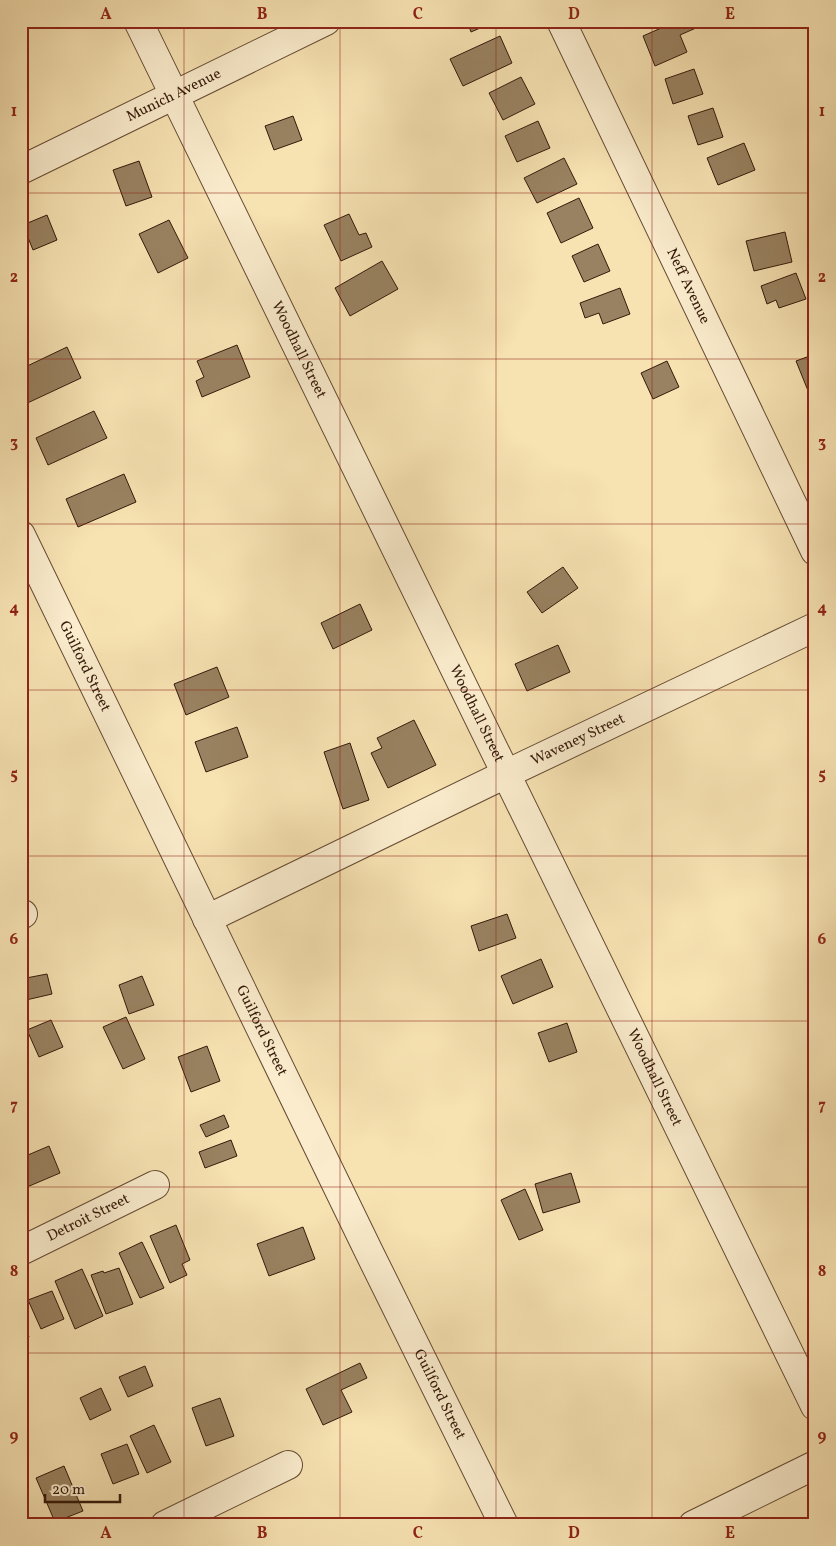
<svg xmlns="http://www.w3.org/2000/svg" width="836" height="1546" font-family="Vollkorn,serif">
  <rect width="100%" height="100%" fill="#f7e2b2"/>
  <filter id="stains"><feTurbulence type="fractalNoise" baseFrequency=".004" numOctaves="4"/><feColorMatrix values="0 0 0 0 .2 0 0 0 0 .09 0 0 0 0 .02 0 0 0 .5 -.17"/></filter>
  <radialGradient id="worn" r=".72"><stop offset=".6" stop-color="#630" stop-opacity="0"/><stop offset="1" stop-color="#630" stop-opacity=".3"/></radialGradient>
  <g fill="#998261" stroke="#341909">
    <path d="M467,21H496L471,32Z"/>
    <path d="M677,21H693L696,28L680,35L687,52L655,66L643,36Z"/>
    <path d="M500,36L512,63L463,86L450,59Z"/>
    <path d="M694,69L703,94L673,104L665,79Z"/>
    <path d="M521,77L535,104L503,120L489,93Z"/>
    <path d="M713,108L723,137L698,145L688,116Z"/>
    <path d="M293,116L302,140L274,150L265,126Z"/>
    <path d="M538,121L550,148L517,162L505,136Z"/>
    <path d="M744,143L755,170L718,185L707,158Z"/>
    <path d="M564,158L577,184L537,203L524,178Z"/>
    <path d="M139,161L152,197L126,206L113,170Z"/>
    <path d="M579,198L593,228L561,243L547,213Z"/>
    <path d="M349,214L359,235L366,233L372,247L341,261L324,225Z"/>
    <path d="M47,215L57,240L33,250L23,225Z"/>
    <path d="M169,220L188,258L158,273L139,234Z"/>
    <path d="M785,232L792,262L754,271L746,241Z"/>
    <path d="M598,244L610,271L584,282L572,256Z"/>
    <path d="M382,261L398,289L350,316L335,288Z"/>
    <path d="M796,273L806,299L779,308L776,300L767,304L761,286Z"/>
    <path d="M620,288L630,314L603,324L599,313L585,318L580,303Z"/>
    <path d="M237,345L250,377L202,397L196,381L204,377L197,361Z"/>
    <path d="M67,347L81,378L21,406V369Z"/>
    <path d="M815,354V396L811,398L796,361Z"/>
    <path d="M667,361L679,387L653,399L641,373Z"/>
    <path d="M94,411L107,438L48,465L36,438Z"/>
    <path d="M124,474L136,502L78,527L66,499Z"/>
    <path d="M563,567L578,588L542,613L527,592Z"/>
    <path d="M360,604L372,630L333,649L321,623Z"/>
    <path d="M558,645L570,672L527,691L515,664Z"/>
    <path d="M217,667L229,697L186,715L174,684Z"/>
    <path d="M414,720L436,765L388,788L371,753L382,748L377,738Z"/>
    <path d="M237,727L248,757L206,772L195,742Z"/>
    <path d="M350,743L369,800L343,809L324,752Z"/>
    <path d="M507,914L516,938L479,951L471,926Z"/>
    <path d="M541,959L553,987L513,1004L501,976Z"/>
    <path d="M47,974L52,994L26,1000L21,979Z"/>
    <path d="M142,976L154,1005L129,1014L119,985Z"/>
    <path d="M126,1017L145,1059L123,1069L103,1027Z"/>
    <path d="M51,1020L63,1047L39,1057L27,1030Z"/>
    <path d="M567,1023L577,1052L549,1062L538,1033Z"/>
    <path d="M207,1046L220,1081L191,1092L178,1057Z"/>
    <path d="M224,1115L229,1127L206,1137L200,1125Z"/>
    <path d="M231,1140L237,1156L205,1168L199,1152Z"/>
    <path d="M49,1146L60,1173L27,1187L21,1172V1158Z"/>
    <path d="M571,1173L580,1202L543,1213L535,1184Z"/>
    <path d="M525,1189L543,1230L519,1240L501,1200Z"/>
    <path d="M176,1225L190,1260L182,1264L187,1275L170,1283L150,1236Z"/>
    <path d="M303,1227L315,1259L269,1276L257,1244Z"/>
    <path d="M142,1242L164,1288L140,1298L119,1253Z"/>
    <path d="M119,1268L133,1304L106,1314L91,1275L103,1271L104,1273Z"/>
    <path d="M82,1269L103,1316L75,1329L55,1281Z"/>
    <path d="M52,1291L64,1319L41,1329L28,1300Z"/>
    <path d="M21,1316L29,1337L21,1340Z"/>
    <path d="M360,1363L367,1378L341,1390L352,1412L323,1425L306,1389Z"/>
    <path d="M145,1366L153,1386L128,1397L119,1377Z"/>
    <path d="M101,1388L111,1410L90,1420L80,1398Z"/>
    <path d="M220,1398L234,1436L206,1446L192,1408Z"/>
    <path d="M154,1425L171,1462L147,1473L130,1436Z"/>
    <path d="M127,1444L139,1474L113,1484L101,1454Z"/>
    <path d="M64,1466L83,1511L55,1522L36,1478Z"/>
  </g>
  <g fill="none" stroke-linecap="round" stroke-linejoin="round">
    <defs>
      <g id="minor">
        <path id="s1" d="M138,21L815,1406"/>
        <path id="s2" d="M561,21L815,551"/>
        <path id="s3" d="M21,170L326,21"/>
        <path id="s4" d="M21,535L369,1252L504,1525"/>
        <path d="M21,915L23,914"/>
        <path id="s5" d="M207,919L506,774L815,627"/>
        <path id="s6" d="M21,1251L155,1185"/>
        <path d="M165,1525L288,1465"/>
        <path d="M693,1525L815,1465"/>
      </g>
    </defs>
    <use href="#minor" stroke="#654b33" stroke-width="30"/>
    <use href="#minor" stroke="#faeccd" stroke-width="28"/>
  </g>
  <path fill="none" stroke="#8f2418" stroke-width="1" stroke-opacity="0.55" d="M184,21V1525M340,21V1525M496,21V1525M652,21V1525M21,193H815M21,359H815M21,524H815M21,690H815M21,856H815M21,1021H815M21,1187H815M21,1353H815"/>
  <g text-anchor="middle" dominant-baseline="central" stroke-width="4.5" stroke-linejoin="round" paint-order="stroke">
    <g font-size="15" fill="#341909" stroke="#faeccd">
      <text stroke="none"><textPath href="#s3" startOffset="170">Munich Avenue</textPath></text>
      <text stroke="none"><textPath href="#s2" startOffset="294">Neff Avenue</textPath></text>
      <text stroke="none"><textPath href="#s1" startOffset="366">Woodhall Street</textPath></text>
      <text stroke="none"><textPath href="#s4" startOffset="146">Guilford Street</textPath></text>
      <text stroke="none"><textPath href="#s1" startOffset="771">Woodhall Street</textPath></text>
      <text stroke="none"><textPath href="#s5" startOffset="412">Waveney Street</textPath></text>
      <text stroke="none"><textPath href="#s4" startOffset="551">Guilford Street</textPath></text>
      <text stroke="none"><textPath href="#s1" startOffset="1176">Woodhall Street</textPath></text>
      <text stroke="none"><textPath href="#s6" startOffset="75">Detroit Street</textPath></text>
      <text stroke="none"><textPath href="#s4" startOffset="956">Guilford Street</textPath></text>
    </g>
  </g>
  <rect width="836" height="1546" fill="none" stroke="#f7e2b2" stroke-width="55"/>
  <path d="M45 1494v8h75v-8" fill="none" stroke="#341909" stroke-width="2.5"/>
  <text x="52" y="1494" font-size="15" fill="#341909" stroke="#faeccd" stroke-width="4" paint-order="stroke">20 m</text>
  <rect x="28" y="28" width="780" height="1490" fill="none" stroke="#8f2418" stroke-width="2"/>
  <g font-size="16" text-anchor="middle" font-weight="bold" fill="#8f2418">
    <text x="106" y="19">A</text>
    <text x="262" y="19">B</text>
    <text x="418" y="19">C</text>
    <text x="574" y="19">D</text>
    <text x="730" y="19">E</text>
    <text x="14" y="116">1</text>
    <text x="822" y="116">1</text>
    <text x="14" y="282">2</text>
    <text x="822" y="282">2</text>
    <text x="14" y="447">3</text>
    <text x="822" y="447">3</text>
    <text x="14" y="613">4</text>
    <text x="822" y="613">4</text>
    <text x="14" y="779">5</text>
    <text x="822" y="779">5</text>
    <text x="14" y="944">6</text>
    <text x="822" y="944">6</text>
    <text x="14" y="1110">7</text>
    <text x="822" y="1110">7</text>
    <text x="14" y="1276">8</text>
    <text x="822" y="1276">8</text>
    <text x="14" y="1441">9</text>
    <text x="822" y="1441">9</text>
    <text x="106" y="1538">A</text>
    <text x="262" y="1538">B</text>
    <text x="418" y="1538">C</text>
    <text x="574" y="1538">D</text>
    <text x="730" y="1538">E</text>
  </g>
  <rect width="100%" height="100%" filter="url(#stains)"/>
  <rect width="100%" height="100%" fill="url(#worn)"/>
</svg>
